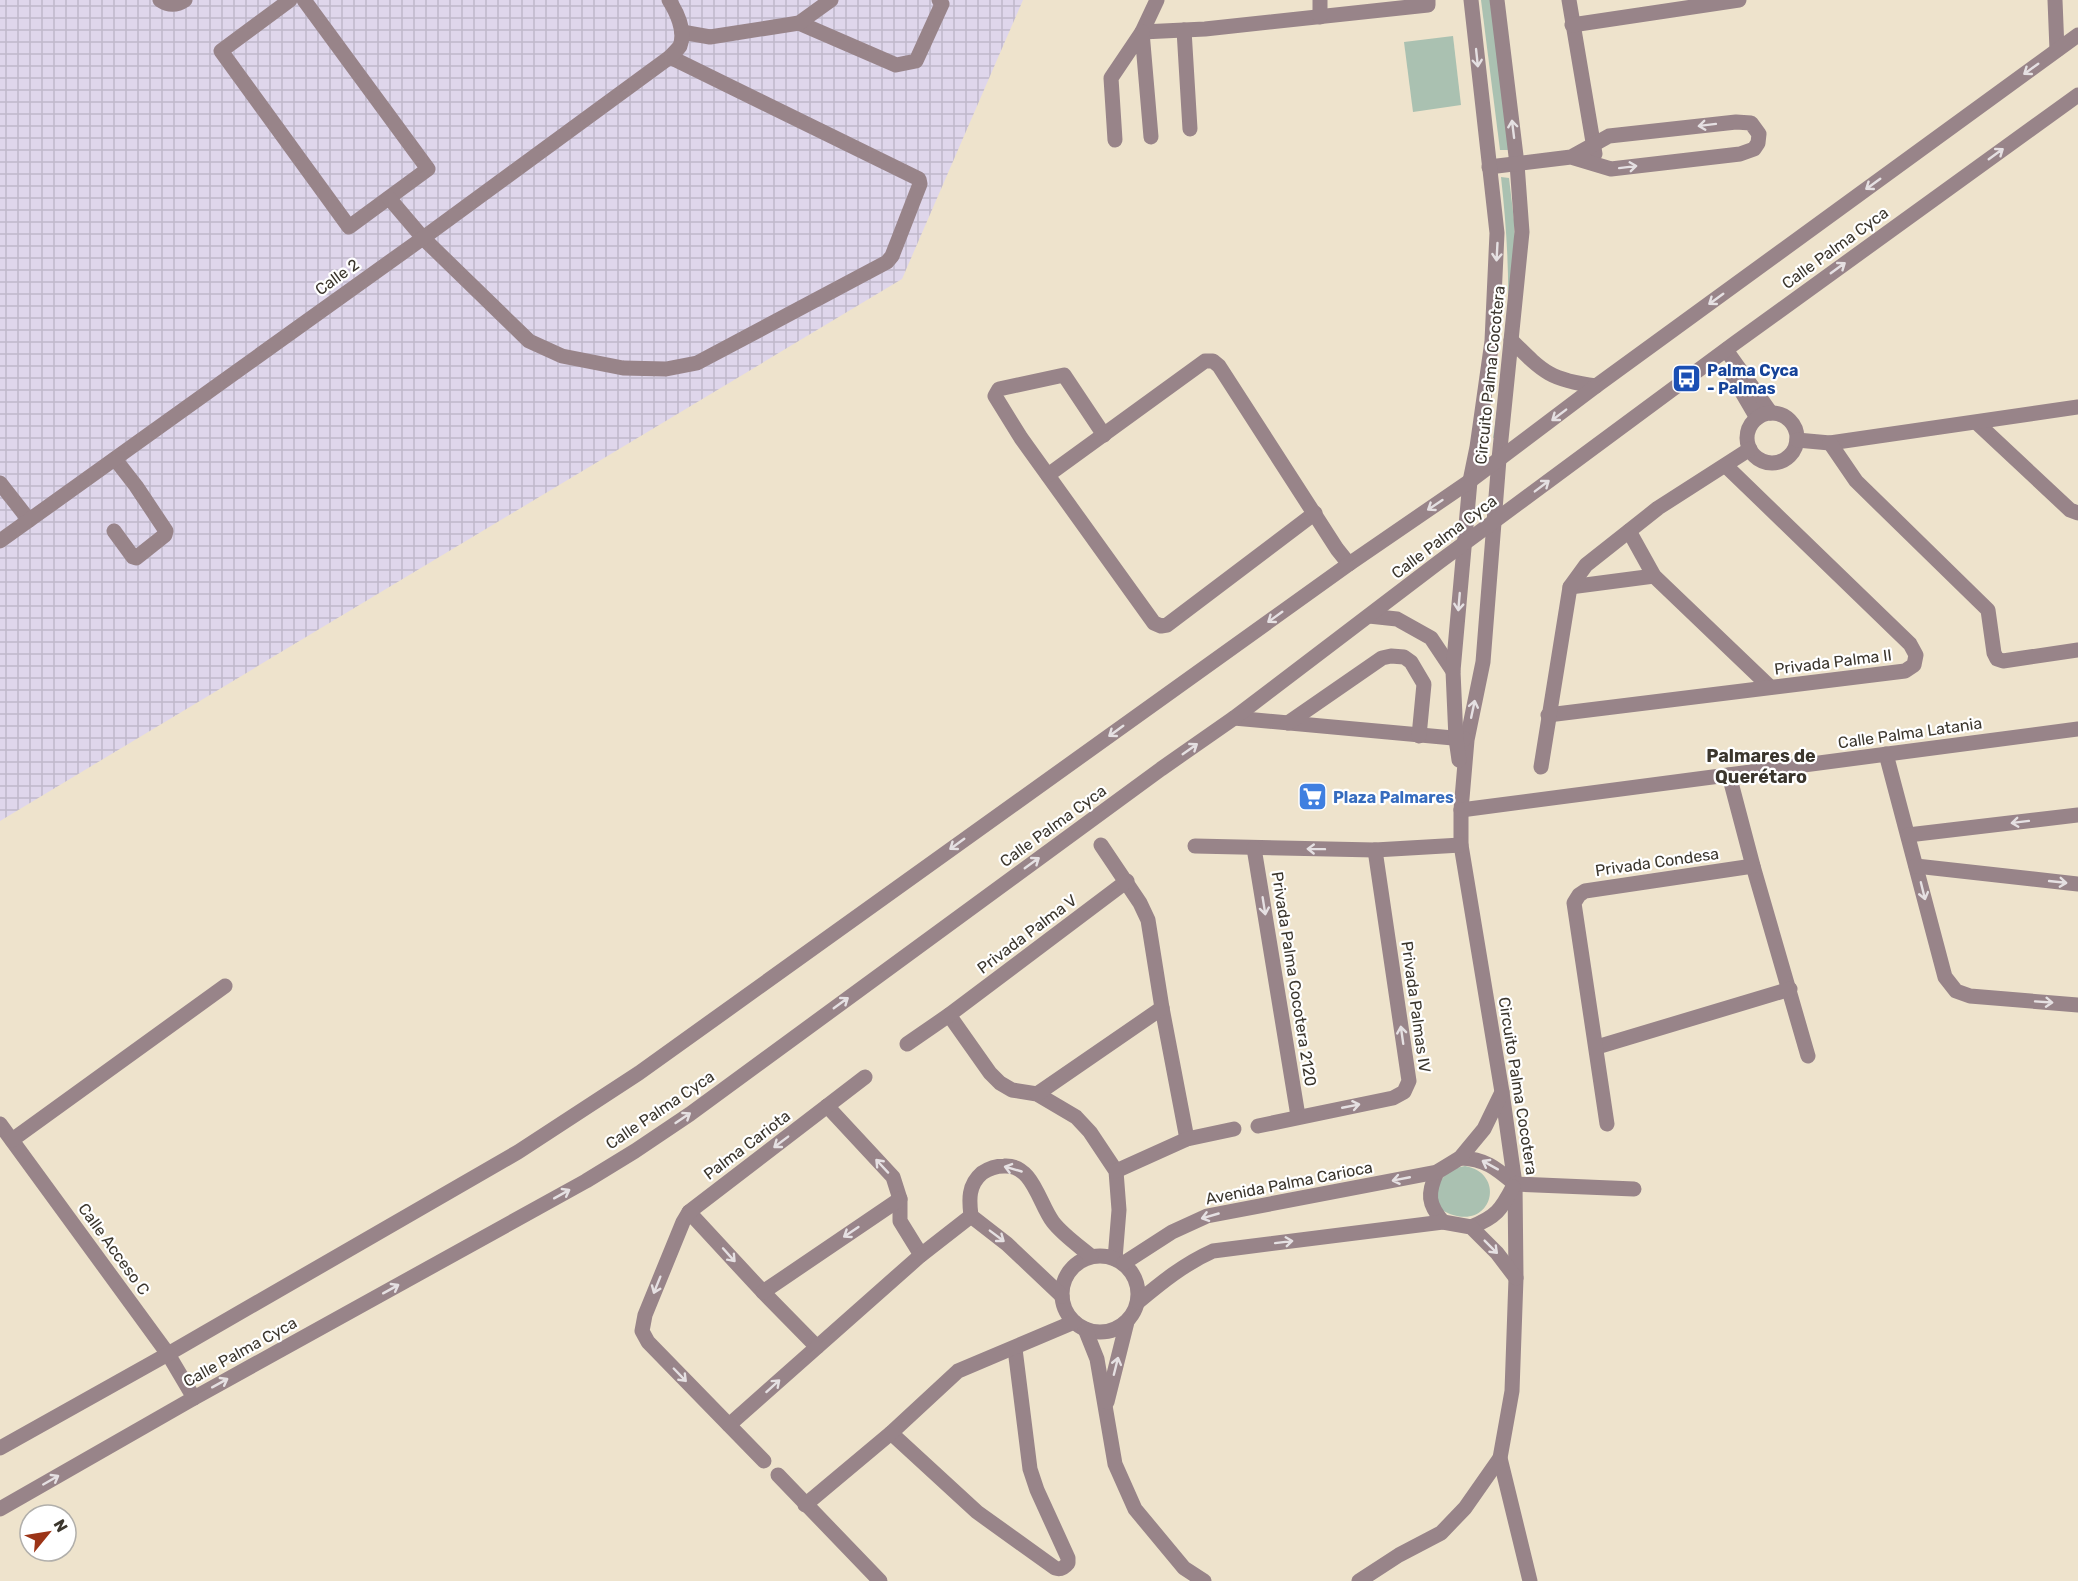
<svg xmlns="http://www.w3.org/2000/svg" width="2078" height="1581" font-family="Rubik,sans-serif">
  <defs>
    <pattern id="industrial-grid" width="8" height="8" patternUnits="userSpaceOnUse" patternTransform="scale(1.5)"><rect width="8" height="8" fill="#dfd6eb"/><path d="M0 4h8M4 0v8" fill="none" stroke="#c0b8ca"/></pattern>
  </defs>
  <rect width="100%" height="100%" fill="#eee3cc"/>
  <path fill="url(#industrial-grid)" d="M0,0H1023L902,279L0,821Z"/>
  <g fill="#aac1b1">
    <path d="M1481,0H1490L1510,150H1500Z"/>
    <path d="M1453,36L1461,105L1413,112L1404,42Z"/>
    <path d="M1501,177L1509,178L1514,220L1518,305L1502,436L1493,438C1499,396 1507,353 1508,310C1509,266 1506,222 1501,177Z"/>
    <path d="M1465,1166C1510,1174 1490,1239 1440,1209C1439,1204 1436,1196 1437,1190C1439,1177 1452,1168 1465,1166Z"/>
  </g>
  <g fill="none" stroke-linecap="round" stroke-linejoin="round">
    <g stroke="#988489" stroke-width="15">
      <path d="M160,0C169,6 176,6 185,0"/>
      <path d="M290,0L221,51L349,227L428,169L304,0"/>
      <path d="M1157,0L1142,32L1205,29L1428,5V0"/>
      <path d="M1320,0V17"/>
      <path d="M1497,0L1517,164L1522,232L1499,459L1483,662L1467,740L1461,810V845L1502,1092L1515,1184L1516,1278L1512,1391L1500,1458L1530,1581"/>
      <path d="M1569,0L1595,154"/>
      <path d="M2055,0L2057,50"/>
      <path d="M799,23L896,65L916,61L942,4L939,0"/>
      <path d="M1572,25L1739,0"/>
      <path d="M1184,30L1190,129"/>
      <path d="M682,32L710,37L799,23L831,0"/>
      <path d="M1115,140L1111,78L1142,32L1151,137"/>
      <path d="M1489,167L1571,157L1609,136L1736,122L1751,123L1759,134L1758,143L1754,149L1740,154L1611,169L1571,157"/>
      <path d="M389,198L423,238L529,341L562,356L623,368L666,369L697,363L887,262L892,256L920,184L919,179L670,57"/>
      <path d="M1511,340C1543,372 1550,380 1596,386"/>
      <path d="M1726,350L1771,413"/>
      <path d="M1733,377L1757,418"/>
      <circle cx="1772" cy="438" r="25"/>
      <path d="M1977,423L2070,510L2078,513"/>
      <path d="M1104,435L1064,375L999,389L995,396L1021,438L1154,623L1161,626L1167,625L1315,513"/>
      <path d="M1797,440L1830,443L2078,407"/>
      <path d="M1830,443L1856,481L1988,610L1994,653L1997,659L2003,661L2078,650"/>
      <path d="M1048,475L1205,361H1213L1219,366L1337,549L1349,564"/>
      <path d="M0,483L29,520"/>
      <path d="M114,531L133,557L136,558L165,535L166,531L136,486L115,459"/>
      <path d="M1629,531L1654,576L1770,687"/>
      <path d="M0,541L423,238L670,57C673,54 678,49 680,46C686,31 676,11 669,0"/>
      <path d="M1570,587L1654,576"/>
      <path d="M1369,616L1397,619L1431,638L1453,671"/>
      <path d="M1548,715L1905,671L1914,665L1916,655L1910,644L1726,466"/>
      <path d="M1234,718L1464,739"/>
      <path d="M1288,723L1382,658L1391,656L1404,657L1411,662L1424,684L1419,736"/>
      <path d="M1886,754L1945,977L1956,991L1970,996L2078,1005"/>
      <path d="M1459,760L1456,739L1453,671L1470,481L1477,447L1492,341L1497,233L1471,0"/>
      <path d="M1541,767L1570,587L1586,565L1658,508L1750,449"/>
      <path d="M1729,775L1753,866L1808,1056"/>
      <path d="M1461,810L2078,729"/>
      <path d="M1908,835L2078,815"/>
      <path d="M1101,845L1140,903L1148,920L1162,1008L1187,1139"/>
      <path d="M1195,846L1375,850L1461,845"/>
      <path d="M1254,848L1298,1116"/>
      <path d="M1916,866L2078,884"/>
      <path d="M949,1015L990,1073L1000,1083L1012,1090L1037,1094L1076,1117L1090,1132L1116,1171L1119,1210L1115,1259"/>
      <path d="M907,1044L949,1015L1127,881"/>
      <path d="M1597,1047L1790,989"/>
      <path d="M1037,1094L1162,1008"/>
      <path d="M827,1106L893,1177L900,1199V1221L921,1255"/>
      <path d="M0,1124L168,1354L194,1398"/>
      <path d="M1607,1124L1574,903L1579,895L1585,891L1753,866"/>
      <path d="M1258,1126L1393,1098L1404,1092L1409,1081L1375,850"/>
      <path d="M12,1140L225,986"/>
      <path d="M1460,1158C1486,1159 1496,1168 1515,1184"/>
      <path d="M1116,1171L1187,1139L1234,1129"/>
      <path d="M1437,1172C1427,1194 1428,1204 1443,1222"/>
      <path d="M1515,1184L1634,1189"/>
      <path d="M689,1212L763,1292L817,1347"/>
      <path d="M1471,1227C1496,1217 1501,1210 1513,1187"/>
      <circle cx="1100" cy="1294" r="38"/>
      <path d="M1124,1263L1172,1232L1207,1216L1437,1172L1460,1158L1484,1129L1502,1092"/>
      <path d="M763,1292L900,1199"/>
      <path d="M1062,1296L1007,1244L971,1216C969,1200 968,1185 982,1173C988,1169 996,1166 1004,1166C1033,1164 1039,1204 1053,1222C1063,1235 1079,1246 1091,1256"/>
      <path d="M1138,1302C1162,1282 1184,1264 1213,1251L1443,1222L1471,1227L1497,1253L1516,1278"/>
      <path d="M1085,1329L1097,1359L1115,1464L1135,1509L1184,1568L1204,1581"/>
      <path d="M1107,1402L1127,1322"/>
      <path d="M729,1425L921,1255L971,1216"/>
      <path d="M891,1433L977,1512L1055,1568C1061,1570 1064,1568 1068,1563V1558L1037,1490L1030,1469L1015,1349"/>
      <path d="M0,1448L168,1354L518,1152L639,1073L1349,564L1470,481L1596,386L2078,35"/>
      <path d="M764,1461L648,1342L642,1331L645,1315L683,1222L689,1212L865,1077"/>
      <path d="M778,1475L880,1581"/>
      <path d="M805,1505L891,1433L958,1371L1074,1322"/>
      <path d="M0,1509L194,1398L586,1181L635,1151L690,1114L1161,769L1234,718L1439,562L1735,343L2078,95"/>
      <path d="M1359,1581L1399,1555L1441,1533L1465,1508L1500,1458"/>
    </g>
  </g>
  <defs><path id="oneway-shaft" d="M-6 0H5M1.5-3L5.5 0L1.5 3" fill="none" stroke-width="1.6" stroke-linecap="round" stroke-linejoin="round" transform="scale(1.5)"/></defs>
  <g stroke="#e5e0e2">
    <use href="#oneway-shaft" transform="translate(1477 58) rotate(84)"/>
    <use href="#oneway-shaft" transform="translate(2031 69) rotate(144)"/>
    <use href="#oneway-shaft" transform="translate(1707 125) rotate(173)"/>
    <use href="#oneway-shaft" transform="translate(1513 129) rotate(-97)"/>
    <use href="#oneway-shaft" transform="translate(1996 154) rotate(-36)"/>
    <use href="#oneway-shaft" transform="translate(1628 167) rotate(-7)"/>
    <use href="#oneway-shaft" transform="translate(1873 184) rotate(144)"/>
    <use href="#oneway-shaft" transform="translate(1497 252) rotate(93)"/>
    <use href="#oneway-shaft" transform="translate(1838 268) rotate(-36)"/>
    <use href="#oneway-shaft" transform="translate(1716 299) rotate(144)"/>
    <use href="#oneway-shaft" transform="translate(1559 415) rotate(143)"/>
    <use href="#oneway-shaft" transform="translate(1542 486) rotate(-37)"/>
    <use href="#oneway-shaft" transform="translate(1435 505) rotate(146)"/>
    <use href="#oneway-shaft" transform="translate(1459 602) rotate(95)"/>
    <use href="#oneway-shaft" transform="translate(1275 617) rotate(144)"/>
    <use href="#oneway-shaft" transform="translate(1473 709) rotate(-78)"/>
    <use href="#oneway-shaft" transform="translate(1116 731) rotate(144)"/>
    <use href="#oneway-shaft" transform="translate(1190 749) rotate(-35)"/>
    <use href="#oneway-shaft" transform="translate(2020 822) rotate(173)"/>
    <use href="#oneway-shaft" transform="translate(957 844) rotate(144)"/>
    <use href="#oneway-shaft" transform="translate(1316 849) rotate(-179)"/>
    <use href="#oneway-shaft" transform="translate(1032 863) rotate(-36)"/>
    <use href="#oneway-shaft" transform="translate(2058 882) rotate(6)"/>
    <use href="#oneway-shaft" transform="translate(1923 891) rotate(76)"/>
    <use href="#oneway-shaft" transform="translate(1264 906) rotate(81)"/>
    <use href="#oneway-shaft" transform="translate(2044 1002) rotate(4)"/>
    <use href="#oneway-shaft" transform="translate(841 1003) rotate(-36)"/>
    <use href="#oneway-shaft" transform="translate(1402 1035) rotate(-98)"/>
    <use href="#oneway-shaft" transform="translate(1351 1106) rotate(-11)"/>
    <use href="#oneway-shaft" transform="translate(683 1118) rotate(-34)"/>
    <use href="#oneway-shaft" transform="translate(781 1142) rotate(143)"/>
    <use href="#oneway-shaft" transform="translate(1490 1165) rotate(-151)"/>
    <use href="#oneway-shaft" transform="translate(882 1166) rotate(-133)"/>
    <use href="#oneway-shaft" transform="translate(1013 1169) rotate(-164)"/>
    <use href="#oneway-shaft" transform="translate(1401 1179) rotate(169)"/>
    <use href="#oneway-shaft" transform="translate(562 1194) rotate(-29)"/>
    <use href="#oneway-shaft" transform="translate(1210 1216) rotate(164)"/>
    <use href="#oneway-shaft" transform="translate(851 1232) rotate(146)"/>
    <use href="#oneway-shaft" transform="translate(997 1236) rotate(37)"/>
    <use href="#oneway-shaft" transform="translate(1284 1242) rotate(-7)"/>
    <use href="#oneway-shaft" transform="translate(1491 1247) rotate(45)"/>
    <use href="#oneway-shaft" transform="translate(729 1255) rotate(48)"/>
    <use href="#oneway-shaft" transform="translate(657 1285) rotate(112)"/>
    <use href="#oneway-shaft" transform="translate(391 1289) rotate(-29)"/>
    <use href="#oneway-shaft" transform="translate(1116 1366) rotate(-76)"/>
    <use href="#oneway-shaft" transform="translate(680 1375) rotate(46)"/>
    <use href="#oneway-shaft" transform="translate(220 1383) rotate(-29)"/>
    <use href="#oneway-shaft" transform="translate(773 1386) rotate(-42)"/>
    <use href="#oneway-shaft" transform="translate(51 1480) rotate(-30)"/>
  </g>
  <defs>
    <symbol id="bus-square" viewBox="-11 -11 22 22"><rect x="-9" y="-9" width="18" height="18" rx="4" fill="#1a4fb4" stroke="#fff"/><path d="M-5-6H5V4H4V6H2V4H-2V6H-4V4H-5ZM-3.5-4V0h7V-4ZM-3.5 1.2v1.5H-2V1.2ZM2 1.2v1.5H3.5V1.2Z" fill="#fff"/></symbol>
    <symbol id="supermarket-square" viewBox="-11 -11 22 22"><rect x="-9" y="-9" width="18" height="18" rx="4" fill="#3f7fe0" stroke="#fff"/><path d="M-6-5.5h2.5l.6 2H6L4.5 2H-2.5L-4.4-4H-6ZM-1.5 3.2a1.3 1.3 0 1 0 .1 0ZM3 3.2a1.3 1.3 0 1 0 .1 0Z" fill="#fff"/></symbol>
  </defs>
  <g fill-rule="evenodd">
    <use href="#bus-square" x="1670" y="362" width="33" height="33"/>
    <use href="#supermarket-square" x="1296" y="780" width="33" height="33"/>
  </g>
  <g text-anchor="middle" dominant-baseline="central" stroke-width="4.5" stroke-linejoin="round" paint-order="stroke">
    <g font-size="16" fill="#3b362d" stroke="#fff">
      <text transform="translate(1835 248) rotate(-36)">Calle Palma Cyca</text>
      <text transform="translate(337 277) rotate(-36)">Calle 2</text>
      <text transform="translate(1490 375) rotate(-84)">Circuito Palma Cocotera</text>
      <text transform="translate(1444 537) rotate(-37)">Calle Palma Cyca</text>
      <text transform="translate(1833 662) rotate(-7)">Privada Palma II</text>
      <text transform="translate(1910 733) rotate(-8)">Calle Palma Latania</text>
      <text transform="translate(1053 826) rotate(-36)">Calle Palma Cyca</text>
      <text transform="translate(1657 862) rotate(-8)">Privada Condesa</text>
      <text transform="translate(1027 934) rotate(-37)">Privada Palma V</text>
      <text transform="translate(1294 979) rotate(81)">Privada Palma Cocotera 2120</text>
      <text transform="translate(1416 1007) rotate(82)">Privada Palmas IV</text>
      <text transform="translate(1518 1086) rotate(81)">Circuito Palma Cocotera</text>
      <text transform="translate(660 1110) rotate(-34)">Calle Palma Cyca</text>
      <text transform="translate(747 1145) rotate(-37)">Palma Cariota</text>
      <text transform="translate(1289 1183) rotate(-11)">Avenida Palma Carioca</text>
      <text transform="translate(114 1249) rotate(54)">Calle Acceso C</text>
      <text transform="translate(240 1352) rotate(-29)">Calle Palma Cyca</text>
    </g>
    <g font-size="16" font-weight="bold" fill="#164399" stroke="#fff" text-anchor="start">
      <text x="1707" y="370">Palma Cyca<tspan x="1707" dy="18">- Palmas</tspan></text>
    </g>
    <g font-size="16" font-weight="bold" fill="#366cbe" stroke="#fff" text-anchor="start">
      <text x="1333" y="797">Plaza Palmares</text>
    </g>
    <g font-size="18" font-weight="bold" fill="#3b362d" stroke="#fff">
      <text x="1761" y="756">Palmares de<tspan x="1761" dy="21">Querétaro</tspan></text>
    </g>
  </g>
  <g transform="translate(48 1533) rotate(60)"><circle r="28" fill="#ffffff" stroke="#b1afab" stroke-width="1.5"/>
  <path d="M0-4.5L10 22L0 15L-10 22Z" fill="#9c3417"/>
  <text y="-9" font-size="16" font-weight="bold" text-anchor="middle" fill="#3b362d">N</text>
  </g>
</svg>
